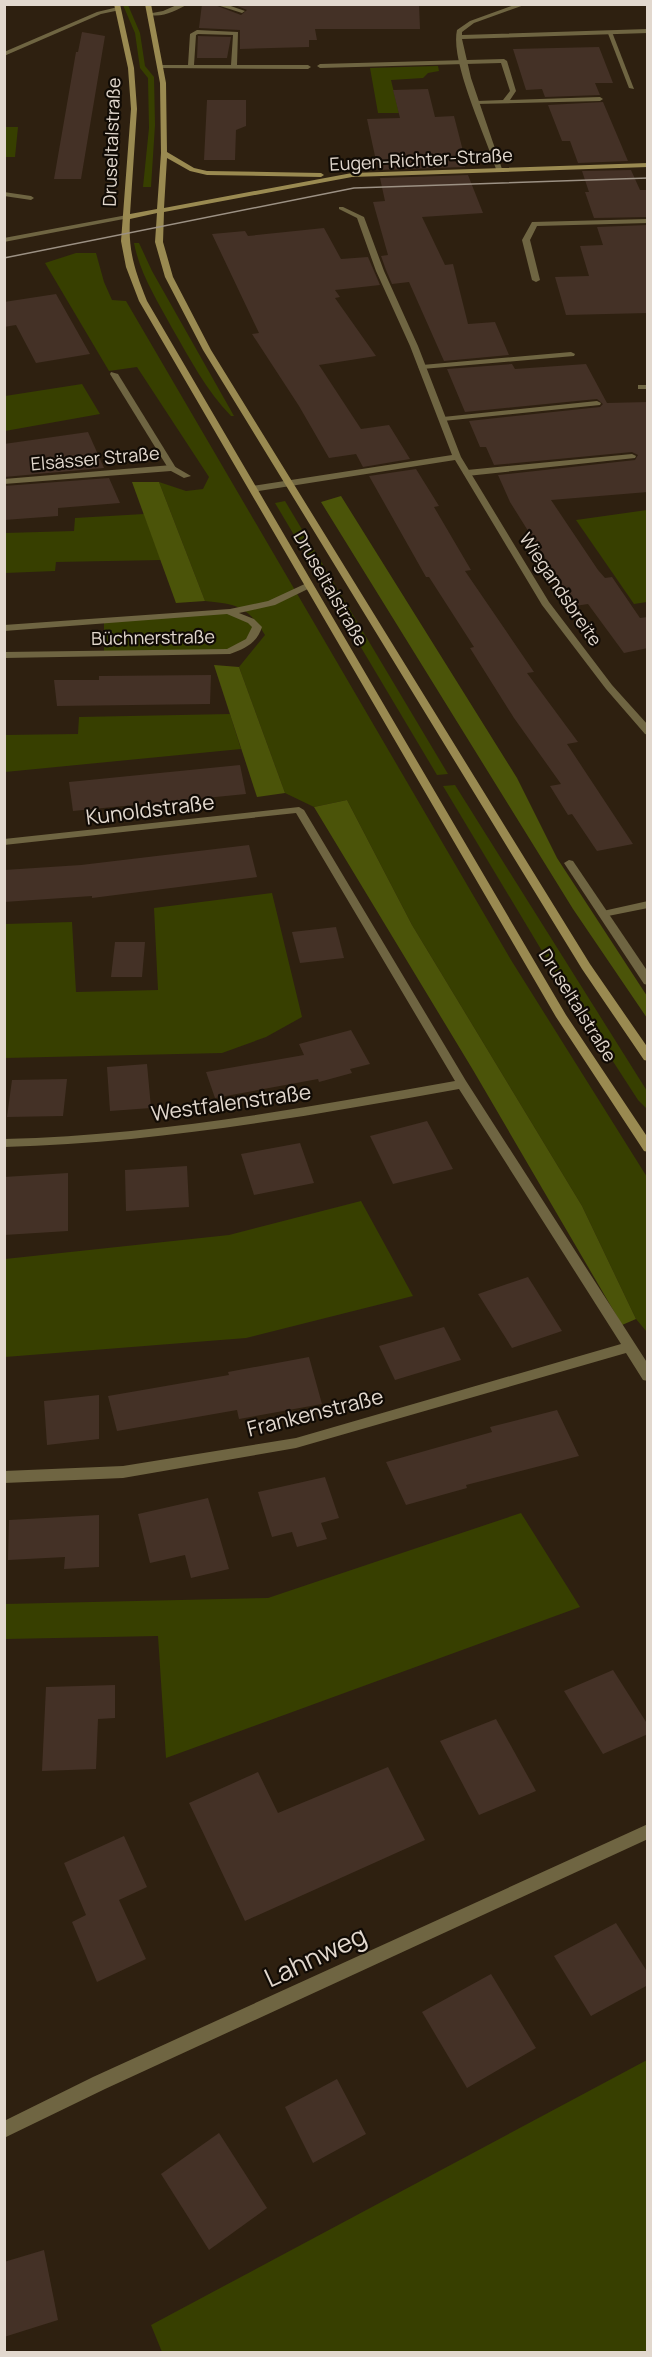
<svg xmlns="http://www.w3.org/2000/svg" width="652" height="2357" font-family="Manrope,sans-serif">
  <rect width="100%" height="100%" fill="#2e2010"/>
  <g fill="#373f00">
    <path d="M123,5H128L140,33L145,66L154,77L155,125L151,187H143L149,128L148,78L140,68L135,33Z"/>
    <path d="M438,66L439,71L428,73L423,78L391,80L399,113H378L370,68Z"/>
    <path d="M5,127H18L15,157H5Z"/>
    <path d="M134,243H139L152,271L234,416H231C206,390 190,359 172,328C157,300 140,274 134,243Z"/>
    <path d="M76,253H96L104,282L112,300L126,301L511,960L647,1177V1332L636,1319L582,1206L412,925L347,800L314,807L285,793L239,667L265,635C248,606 236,604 205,601L159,482L186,491L203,489L209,477L137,367L109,371L45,263Z"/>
    <path d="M82,384L100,414L5,431V396Z"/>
    <path d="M285,501L448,774L437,775L275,503Z"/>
    <path d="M647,510V602L634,604L576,520Z"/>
    <path d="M144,514L161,560L56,562L55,571L5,573V533L74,531L75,518Z"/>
    <path d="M228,611L251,621L255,635L236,650L104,654V620Z"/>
    <path d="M230,714L241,749L5,772L4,735L78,734L79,717Z"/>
    <path d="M455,785L647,1091V1109L638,1100L548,961L443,786Z"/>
    <path d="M272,893L302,1017L266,1037L222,1053L5,1058V924L72,922L76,992L158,990L154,908Z"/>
    <path d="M361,1201L413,1296L246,1338L5,1357V1259L229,1235Z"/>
    <path d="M521,1513L580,1607L166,1758L158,1636L5,1639V1604L268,1598Z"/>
    <path d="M647,2060V2352H162L151,2325Z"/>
  </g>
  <g fill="#4b5409">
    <path d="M132,482H159L205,601L176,603Z"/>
    <path d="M341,496L517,778L557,858L647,996V1018L573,909L321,502Z"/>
    <path d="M214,665L239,667L285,793L257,797Z"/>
    <path d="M347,800L412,925L582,1206L636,1319L622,1325L473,1070L314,807Z"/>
  </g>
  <g fill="#443126">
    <path d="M202,4H212L241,15L247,10L233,4H419L420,29H315L317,40H309V47L240,49V30L199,28Z"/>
    <path d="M82,32L105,36L81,179H54L76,52H78Z"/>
    <path d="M198,36L231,37L227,58H197Z"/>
    <path d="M599,47L613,83H595L600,95L545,97L542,89L526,90L513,49Z"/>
    <path d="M428,89L435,117L454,116L463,151H458L465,167L378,170L367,119L400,118L393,90Z"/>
    <path d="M207,100H246V126L236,130L235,160H204Z"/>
    <path d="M603,102L628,161L578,163L570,141H562L548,105Z"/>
    <path d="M631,170L640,190H648V217L594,218L585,192H589L582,171Z"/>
    <path d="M468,175L483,213L422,217L445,265L453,264L468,324L495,322L509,355L444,361L409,282L392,284L386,270L381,256L388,255L373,202L385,201L380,178Z"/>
    <path d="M648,225V313L566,315L555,277L589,276L580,246L603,245L597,227Z"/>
    <path d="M324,228L341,259L368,257L380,285L335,290L340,297L335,298L376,356L319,365L361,429L389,425L410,459L363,467L356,454L329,458L299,406L252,334L259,333L212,234L245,231L248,236Z"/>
    <path d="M56,294L90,354L36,363L16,325L4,327V302Z"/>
    <path d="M512,364L515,369L586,364L607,403L648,402V492L551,500L598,570L605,578L612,577L640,618L648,617V648L624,653L588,604L575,606L510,502L498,475L635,460L638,455L632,452L494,465L486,447H480L469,421L600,407L603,404L597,399L465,412L447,369Z"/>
    <path d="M88,432L104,468L4,477V444Z"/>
    <path d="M416,469L439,506L434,507L471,570L465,571L534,672L527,673L578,742L567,744L633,844L597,851L572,814L568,815L550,786L561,784L514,718L470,648L474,647L429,577H426L369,476Z"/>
    <path d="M109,478L120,503L58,508V516L4,520V486Z"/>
    <path d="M211,675L210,704L57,706L54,680H99V676Z"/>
    <path d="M240,765L246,794L73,811L69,782Z"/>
    <path d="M249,845L257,877L92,898V896L4,902V870L81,865Z"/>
    <path d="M336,927L344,958L300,963L292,932Z"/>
    <path d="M115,942H145L142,977H111Z"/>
    <path d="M351,1030L370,1064L350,1069L352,1073L319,1082L318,1079L215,1098L206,1072L304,1055L299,1044Z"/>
    <path d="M147,1064L151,1108L110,1111L107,1067Z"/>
    <path d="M67,1079L63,1116L7,1117L12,1080Z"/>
    <path d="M427,1121L453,1169L393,1184L370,1136Z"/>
    <path d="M300,1143L314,1183L254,1195L241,1154Z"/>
    <path d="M187,1166L189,1207L126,1211L125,1170Z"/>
    <path d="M68,1173V1231L4,1235V1177Z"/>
    <path d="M528,1277L562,1331L512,1348L478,1294Z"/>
    <path d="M444,1327L461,1360L395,1380L379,1346Z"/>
    <path d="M309,1357L322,1404L239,1419L237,1410L117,1431L108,1396L229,1375L228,1372Z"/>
    <path d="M99,1395V1439L47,1445L44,1401Z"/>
    <path d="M557,1410L579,1456L466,1485L467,1488L406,1505L386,1462L492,1432L490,1427Z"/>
    <path d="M325,1477L339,1518L321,1523L327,1539L297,1547L292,1532L272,1537L258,1492Z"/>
    <path d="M208,1498L229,1569L191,1578L185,1555L150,1563L138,1514Z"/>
    <path d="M99,1515V1567L64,1569L65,1557L8,1560L9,1520Z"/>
    <path d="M613,1670L648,1725V1734L603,1754L564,1691Z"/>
    <path d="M115,1685V1718L98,1719L96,1769L42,1771L46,1687Z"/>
    <path d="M496,1719L536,1791L479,1815L440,1741Z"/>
    <path d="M388,1767L425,1840L245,1921L189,1803L258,1772L278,1813Z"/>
    <path d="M124,1836L147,1887L119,1900L146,1959L97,1982L72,1922L86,1915L64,1863Z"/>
    <path d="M616,1923L648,1973V1985L591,2016L554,1956Z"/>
    <path d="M491,1974L536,2048L467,2088L422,2012Z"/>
    <path d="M337,2079L366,2134L313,2163L285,2107Z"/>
    <path d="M219,2133L267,2208L209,2250L161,2174Z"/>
    <path d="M44,2250L58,2320L4,2337V2262Z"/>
  </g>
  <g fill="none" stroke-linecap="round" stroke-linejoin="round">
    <g fill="#6f6542" fill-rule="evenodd">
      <path d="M214,4H225L245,11L242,13Z"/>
      <path d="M118,7L120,10L101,14L4,56V52L97,12Z"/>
      <path d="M197,30L238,32L237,65H308L311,67L308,69L159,68L158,67L161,65H188L190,34ZM198,34L233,35L231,65H194L196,35Z"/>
      <path d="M607,31L612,32L634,89L629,88Z"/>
      <path d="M504,59L507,61L516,91L510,100L600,97L603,99L600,101L475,104V102L477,101L503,100L510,91L501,63L320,68L317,66L320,64Z"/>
      <path d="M648,219V223L537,226L530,240L540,280L536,282L532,280L522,240L532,222Z"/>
      <path d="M571,352L575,354L574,356L422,369L418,367L422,365Z"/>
      <path d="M111,372L118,374L176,468L175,470L168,468L110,374Z"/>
      <rect x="638" y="385" width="10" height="4"/>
      <path d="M597,401L601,403L600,405L443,421L439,419L443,417Z"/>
      <path d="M632,454L636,456L635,458L467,476L463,473L467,470Z"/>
      <path d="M648,901V908L603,917L598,914L603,911Z"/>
    </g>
    <g fill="#6f6542" fill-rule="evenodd">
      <path d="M179,4H188C176,11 160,19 147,14L163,11Z"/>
      <path d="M517,4H527L474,23L462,32V35L648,29V33L462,39L471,78L502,169L499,171L496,169C485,134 450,62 457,30L470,21Z"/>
      <path d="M4,192L31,196L34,198L31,200L4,196Z"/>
      <path d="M339,207H343L364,217L384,271L418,346L461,457L549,602L612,685L648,725V735L645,734L606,689L542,605L455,460L253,492L249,489L253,486L452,455L410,346L376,271L357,218L339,209Z"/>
      <path d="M127,215L131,217L129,218L4,242V238Z"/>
      <path d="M172,465L191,476L184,478L171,471L4,484V479Z"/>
      <path d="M309,582L313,585L312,587L275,605L239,613L254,619L262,627C257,643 245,649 230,654L4,658V652L227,649L246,639L252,627L248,623L227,614L4,631V625L230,609L268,601Z"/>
      <path d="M299,807L304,810L466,1081L648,1364V1381L643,1380L626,1353L296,1448L123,1478L4,1483V1471L123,1466L296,1438L621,1344L459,1089C307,1116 160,1143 4,1147V1139C158,1135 304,1108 455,1081L296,813L4,845V839Z"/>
      <path d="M569,860L573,861L648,972V985L644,984L564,863Z"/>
      <path d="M648,1824V1839L105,2089L4,2138V2121L93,2077Z"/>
    </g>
    <path fill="#9a8a51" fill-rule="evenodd" d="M114,4H120L134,68L137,109L130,214L157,209L161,153L160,83L145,4H151L166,83L167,152L194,168L207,171L321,173L324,175L321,177L207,175L190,171L167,158L164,208L352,173L648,163V167L352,177L164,212L163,242L173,277L211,350L590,964L648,1048V1061L644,1060L582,969L203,350L165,277L155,242L157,213L130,219C128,251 135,271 147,301L566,1015L648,1138V1152L644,1151L556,1017L139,301L126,267L121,241L131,109L128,68Z"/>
    <path stroke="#9c9184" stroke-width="1.5" d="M4,258L354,188L648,178"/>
  </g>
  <g text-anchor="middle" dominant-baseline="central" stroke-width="4.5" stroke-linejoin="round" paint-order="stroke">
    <g font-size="18" fill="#e2d8ce" stroke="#110b05">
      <text transform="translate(111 142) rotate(-88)">Druseltalstraße</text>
      <text transform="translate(421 159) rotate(-3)">Eugen-Richter-Straße</text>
      <text transform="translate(95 458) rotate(-5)">Elsässer Straße</text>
      <text transform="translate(331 588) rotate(60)">Druseltalstraße</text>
      <text transform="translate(561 589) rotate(56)">Wiegandsbreite</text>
      <text transform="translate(153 637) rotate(-1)">Büchnerstraße</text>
      <text transform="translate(578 1005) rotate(58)">Druseltalstraße</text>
    </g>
    <g font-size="21" fill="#e2d8ce" stroke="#110b05">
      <text transform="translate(150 809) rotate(-7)">Kunoldstraße</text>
      <text transform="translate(231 1102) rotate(-8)">Westfalenstraße</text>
      <text transform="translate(315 1412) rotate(-14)">Frankenstraße</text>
    </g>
    <g font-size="26" fill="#e2d8ce" stroke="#110b05">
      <text transform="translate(315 1956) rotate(-25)">Lahnweg</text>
    </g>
  </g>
  <rect width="652" height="2357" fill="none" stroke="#e2d8ce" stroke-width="12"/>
</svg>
